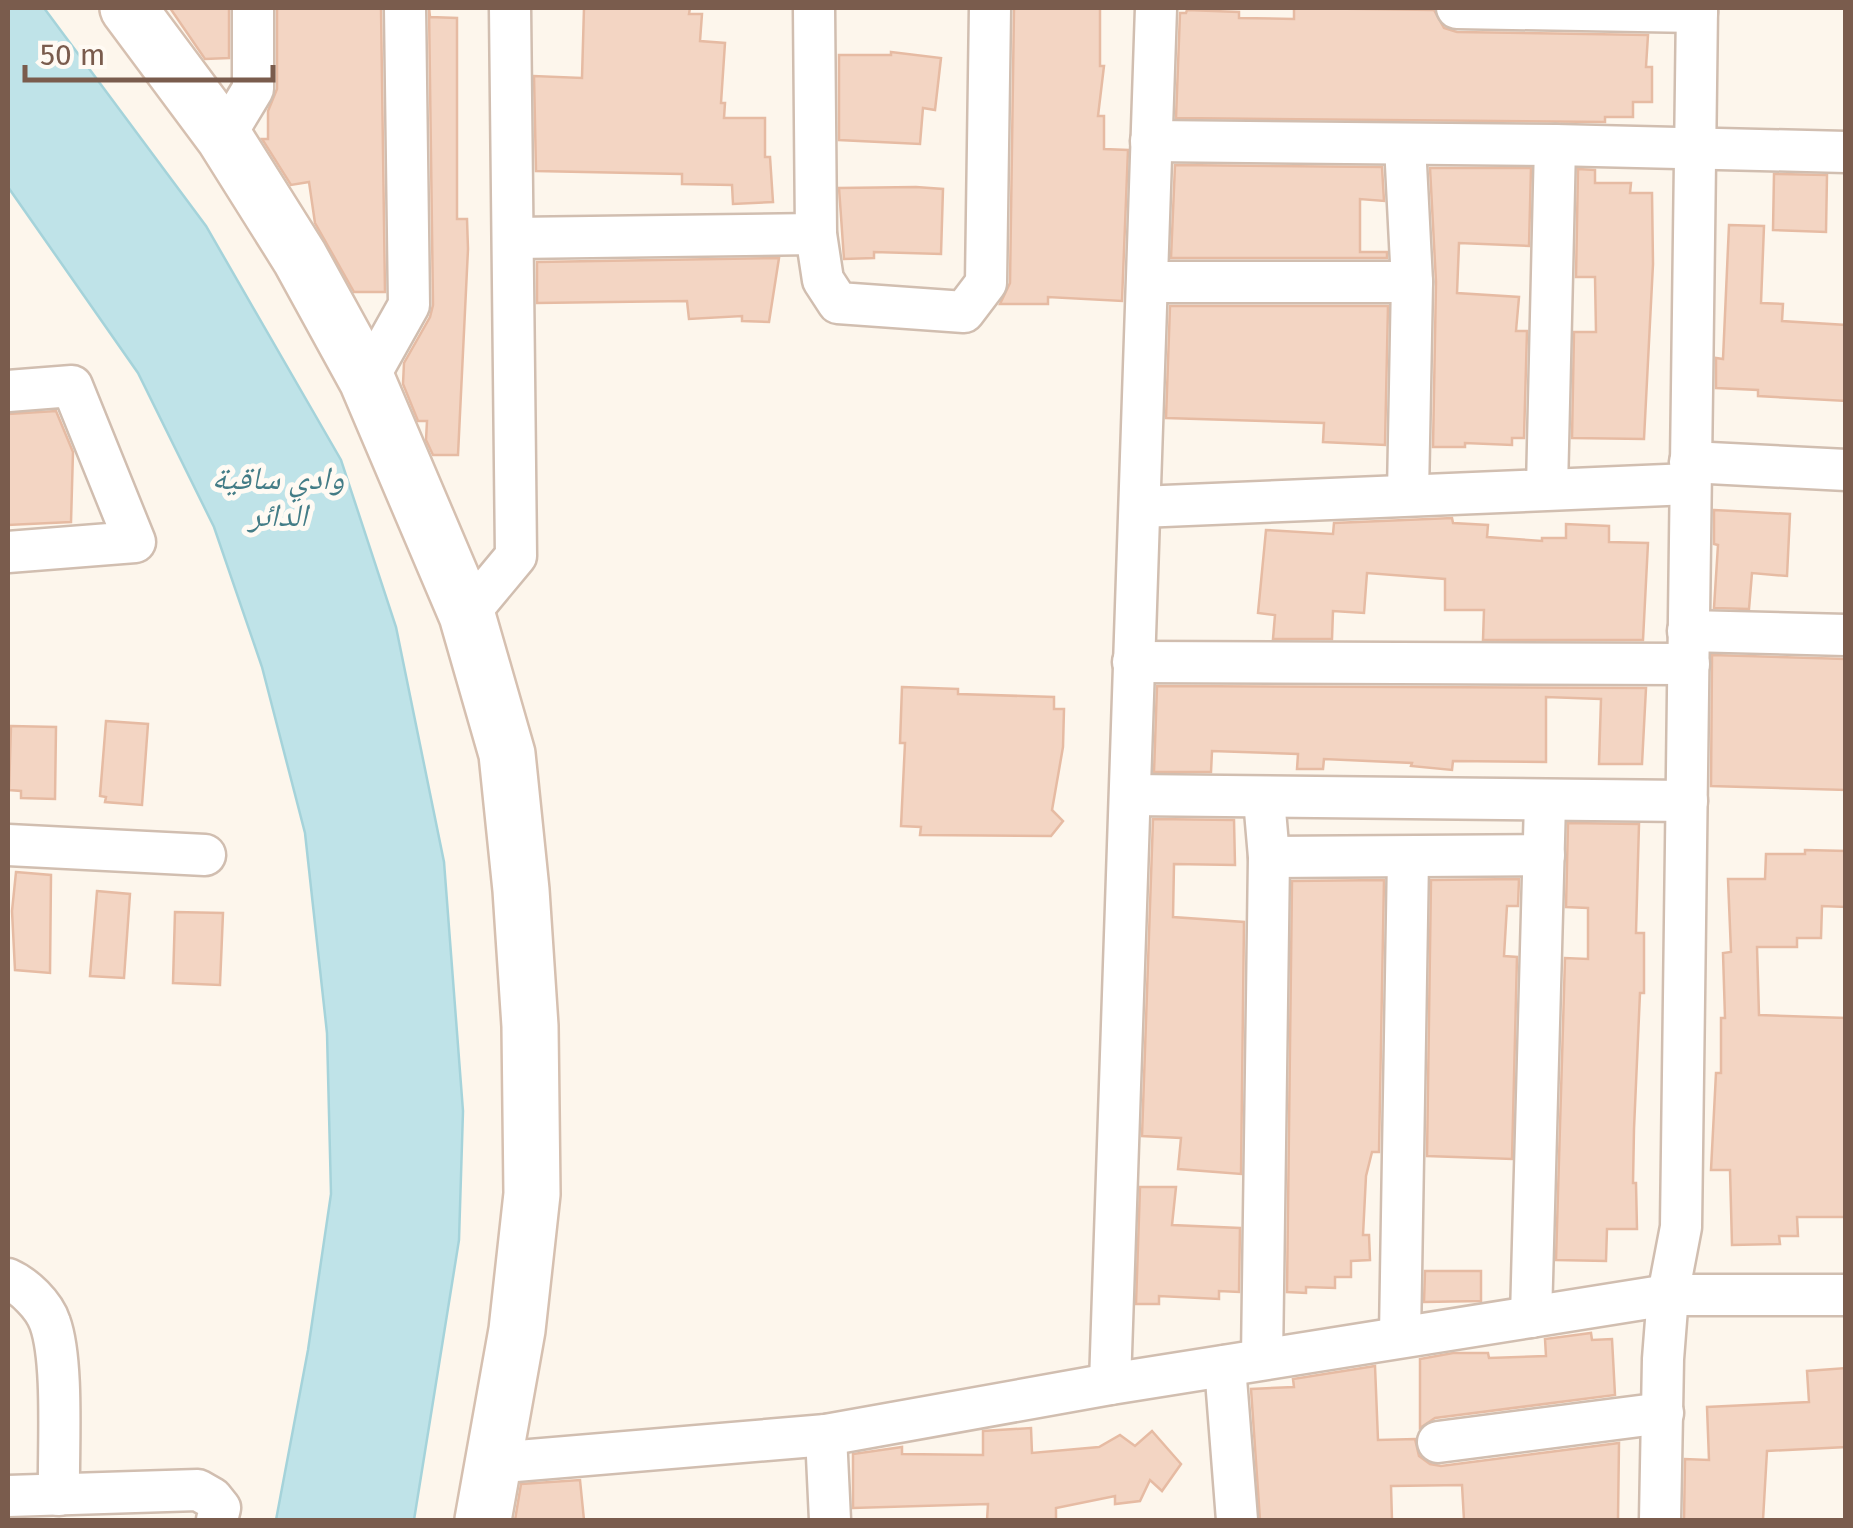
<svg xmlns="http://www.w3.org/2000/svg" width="1853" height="1528" font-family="'Fira Sans','Noto Naskh Arabic',sans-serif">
  <rect width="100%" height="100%" fill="#fdf6ec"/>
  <path fill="#bfe3e8" stroke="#a5d3da" stroke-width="2.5" d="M8,8H44L206,226L341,460L396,627L444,862L463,1111L459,1240L414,1520H276L308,1350L331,1194L327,1033L305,833L262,667L214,527L138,373L8,187Z"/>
  <g fill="#f3d5c3" stroke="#e6bba3" stroke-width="2.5">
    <path d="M170,8H229V58L205,59Z"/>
    <path d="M277,8H381L385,292H354L315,223L309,182L291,185L262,139H268V111L277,89Z"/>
    <path d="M429,8L430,17L457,18V219H467L468,249L458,455H433L426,440L427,421H418L403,384L404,363L430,317L433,305Z"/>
    <path d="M584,8H690L689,14H702L700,41L725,43L721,103H725L724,118H765V157H770L773,202L733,204L732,185L682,184V174L536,171L534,76L582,78Z"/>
    <path d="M1014,8H1100V66H1104L1098,116H1104V149L1128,150L1122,301L1048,297V304H1000L1010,283Z"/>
    <path d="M1294,8L1434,10L1444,28L1457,32L1648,35L1646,67H1652V102H1633V117H1605V122L1176,118L1180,13H1186L1187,10L1239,12V18L1294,19Z"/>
    <path d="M891,52L941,58L935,110L923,108L920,144L839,140V55H891Z"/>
    <path d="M1175,165L1382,167L1384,201L1360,199V252H1387V258H1171Z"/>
    <path d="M1430,168H1531L1529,246L1459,243L1457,293L1519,297L1516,331H1527L1524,438H1512V445L1465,443V447H1433L1436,282Z"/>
    <path d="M1578,169L1595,170V183H1631L1630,193H1652L1653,264L1644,439L1572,438L1574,332H1596L1595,277H1576Z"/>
    <path d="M1774,174L1827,175L1826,232L1773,230Z"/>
    <path d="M916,187L943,189L941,254L874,252V258L844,259L839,188Z"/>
    <path d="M1729,225L1764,226L1761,303L1783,304L1782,321L1846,325V401L1758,396V390L1716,388V358L1723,359Z"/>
    <path d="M779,258L769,322L742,321V316L689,319L687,301L537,303V262Z"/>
    <path d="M1170,306H1388L1385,445L1323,442L1324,423L1166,418Z"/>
    <path d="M56,411L73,452L71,522L8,525V414Z"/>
    <path d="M1714,510L1790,514L1787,576L1752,573L1749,609L1714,608L1718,545L1714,544Z"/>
    <path d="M1452,518L1453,523L1488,525L1487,537L1542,541V538H1566V524L1609,526V542L1648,543L1643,640H1483L1484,610H1445V579L1367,573L1364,613L1333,611L1332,639H1273L1275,615L1258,613L1266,530L1333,534L1334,523Z"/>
    <path d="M1712,655L1846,659V790L1711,786Z"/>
    <path d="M1157,686L1646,688L1642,764H1599L1601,699L1546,697V762L1453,761L1452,770L1411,766L1412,763L1324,759L1323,769H1297L1298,754L1212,751L1211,772H1154Z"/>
    <path d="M902,687L958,689V694L1054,697V709H1064L1063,747L1052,810L1063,821L1051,836L920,835L921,827L901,826L905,743H900Z"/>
    <path d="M106,721L148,724L142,805L105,802L106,797L100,796Z"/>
    <path d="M11,726L56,727L55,799L21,798V791L9,790Z"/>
    <path d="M1153,819L1234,820L1235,865L1174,864L1173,917L1244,922L1241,1174L1178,1169L1181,1138L1142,1136Z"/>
    <path d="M1568,823L1639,824L1636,933H1644V993H1640L1634,1129L1633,1183H1636L1637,1229H1607L1606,1261L1556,1260L1565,958L1588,959V908L1566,907Z"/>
    <path d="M1805,850L1846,851V907L1822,906L1821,938H1797V947H1757L1759,1015L1846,1018V1217H1797L1798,1236H1779L1780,1244L1732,1245L1730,1170H1711L1716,1073H1721V1018H1725L1723,953L1731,952L1728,879H1765L1766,854H1805Z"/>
    <path d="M16,872L51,875L50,973L15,970L12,911Z"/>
    <path d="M1519,879L1518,906H1507L1504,956L1517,957L1512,1159L1427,1156L1431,880Z"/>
    <path d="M1384,880L1379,1152H1372L1366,1176L1363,1235H1369L1370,1260L1351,1261V1277H1335V1288L1306,1287V1293L1287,1292L1292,881Z"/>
    <path d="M97,891L130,894L124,978L90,976Z"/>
    <path d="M175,912L223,913L220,985L173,983Z"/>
    <path d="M1140,1187H1176L1172,1225L1240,1228L1239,1292L1219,1291V1299L1159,1296V1304H1136Z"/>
    <path d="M1425,1271H1481V1301L1424,1302Z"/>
    <path d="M1591,1333L1592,1340L1612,1339L1615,1395L1435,1418L1420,1428V1359L1453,1353H1488L1489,1358L1546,1356L1545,1339Z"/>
    <path d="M1375,1366L1378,1440L1415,1439L1419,1456L1430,1464L1441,1466L1619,1443L1618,1520H1464L1462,1485L1391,1486L1392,1520H1260L1251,1389L1294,1387L1293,1379Z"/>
    <path d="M1846,1368V1447L1767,1451L1763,1520H1684L1685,1459L1709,1460L1707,1407L1809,1402L1807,1371Z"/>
    <path d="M1031,1428L1032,1453L1099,1447L1120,1435L1135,1446L1152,1431L1181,1464L1162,1491L1150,1480L1140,1501L1115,1504V1496L1056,1508V1520H987L988,1504L853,1508V1454L902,1447V1454L983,1455V1431Z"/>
    <path d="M580,1480L584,1520H515L521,1484Z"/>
  </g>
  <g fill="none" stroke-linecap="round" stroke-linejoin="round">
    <defs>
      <g id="street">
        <path d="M814,8L816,234L823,280L838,303L964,312L986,283L990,8"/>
        <path d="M1457,8L1697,12"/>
        <path d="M224,137L253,89V8"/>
        <path d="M1151,141L1555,145L1846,152"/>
        <path d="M1405,145L1412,282L1408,493"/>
        <path d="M514,238L816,234"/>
        <path d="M1149,282H1412"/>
        <path d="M367,380L409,305L405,8"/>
        <path d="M8,391L72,386L135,542L8,552"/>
        <path d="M1690,462L1846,470"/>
        <path d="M1547,488L1555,145"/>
        <path d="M1140,507L1690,484"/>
        <path d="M467,615L516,556L510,8"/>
        <path d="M1688,631L1846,635"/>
        <path d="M1133,662L1689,664"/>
        <path d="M1131,795L1687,801"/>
        <path d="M8,845L205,855"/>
        <path d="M1269,857L1544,855"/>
        <path d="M8,1279C24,1286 44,1305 50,1323C64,1362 58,1450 59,1495"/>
        <path d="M1531,1317L1545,802"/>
        <path d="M1400,1336L1408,858"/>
        <path d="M1262,1359L1269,857L1264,799"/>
        <path d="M1225,1366L1237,1520"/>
        <path d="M1110,1384L1156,8"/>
        <path d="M826,1435L830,1520"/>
        <path d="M1438,1442L1663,1413"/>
        <path d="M493,1463L826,1435L1110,1384L1668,1295H1846"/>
        <path d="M8,1496L198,1490L212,1498L220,1508L217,1520"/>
        <path d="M1660,1520L1663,1359L1668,1295L1681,1227L1697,8"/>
      </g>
      <path id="secondary" d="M128,8L224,137L300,258L367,380L467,615L507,754L521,890L530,1026L532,1194L517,1330L483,1520"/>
    </defs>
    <use href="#street" stroke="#d1beb0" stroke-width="45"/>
    <use href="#secondary" stroke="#d6c0b0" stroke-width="60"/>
    <use href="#street" stroke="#fff" stroke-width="40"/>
    <use href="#secondary" stroke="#fff" stroke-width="55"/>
  </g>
  <g text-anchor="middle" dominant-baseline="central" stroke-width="10" stroke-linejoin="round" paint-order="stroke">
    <g font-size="32" font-style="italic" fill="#437c86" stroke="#fffaf3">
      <text x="278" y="478">وادي ساقية<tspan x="278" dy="37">الدائر</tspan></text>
    </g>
  </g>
  <rect width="1853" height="1528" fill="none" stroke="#7a5c4d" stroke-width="20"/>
  <path d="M25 65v15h248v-15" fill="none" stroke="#7a5c4d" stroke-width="5"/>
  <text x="40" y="65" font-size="30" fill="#7a5c4d" stroke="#fffaf3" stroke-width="8" paint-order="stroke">50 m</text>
</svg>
